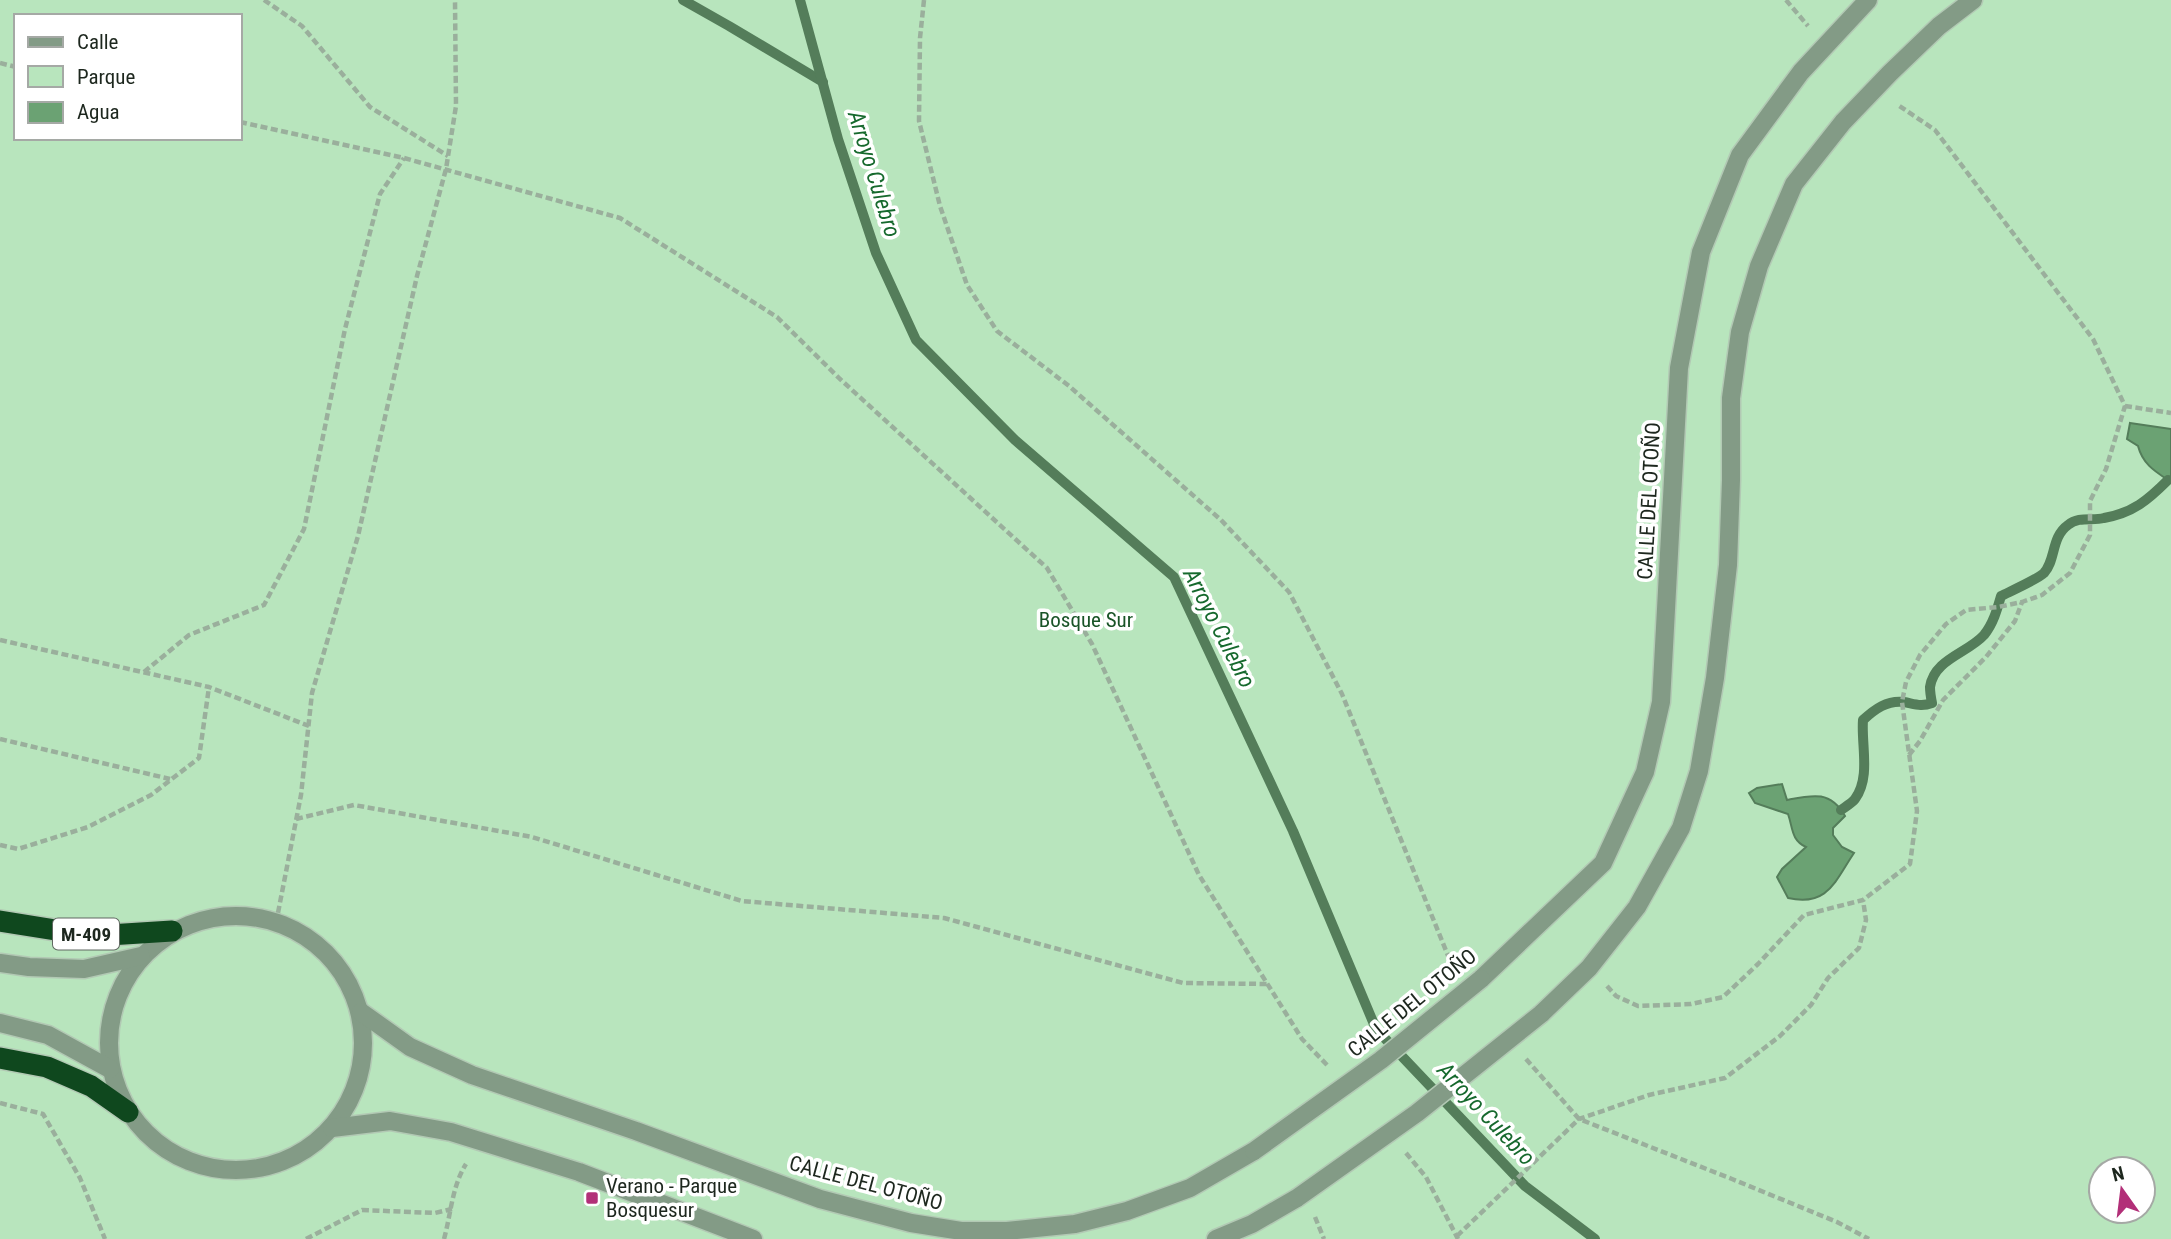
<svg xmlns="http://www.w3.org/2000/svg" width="2171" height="1239" font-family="'Roboto Condensed',sans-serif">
  <rect width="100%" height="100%" fill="#d3edd5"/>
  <path fill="#b8e5bd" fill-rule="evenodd" d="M0,0H2171V1239H0ZM16,16H240V138H16ZM2101,1169H2143V1211H2101Z"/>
  <g fill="#6ba273" stroke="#547d5a" stroke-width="2">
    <path d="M2130,423L2171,429V482C2156,472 2143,465 2138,446L2127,439Z"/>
    <path d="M1782,784L1787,800C1812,795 1830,790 1845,816L1833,828V835L1842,847L1854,853C1835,881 1828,907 1788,898L1777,877L1782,869L1806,847C1791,840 1793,828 1788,814L1755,803L1749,793L1757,788Z"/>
  </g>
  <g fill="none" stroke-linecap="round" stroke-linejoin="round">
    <g stroke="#547d5a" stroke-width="10">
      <path d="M683,0L729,26L823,82"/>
      <path d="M800,0L838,139L876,253L916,340L1015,440L1174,577L1293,831L1376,1029L1525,1186L1595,1239"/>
      <path d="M1841,810C1845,807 1852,803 1855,799C1871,777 1861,745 1863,720C1875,709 1887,700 1904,702C1915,704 1921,707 1932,703C1931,698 1930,692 1930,687C1934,659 1968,653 1984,635C1993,624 1997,610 2001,596C2011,591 2038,579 2044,573C2056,560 2051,537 2068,525C2079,516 2092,521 2104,518C2133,513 2148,500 2168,480"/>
    </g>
    <defs>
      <g id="minor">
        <circle cx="236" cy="1043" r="127"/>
        <path d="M0,963L29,967L84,969L141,956"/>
        <path d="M1481,979L1603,863L1645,772L1661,702L1679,368L1701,252L1740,155L1801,72L1868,0"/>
        <path d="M361,1012L410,1047L472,1075L636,1131L820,1199L911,1223L961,1231H1007L1075,1224L1127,1211L1190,1188L1254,1151"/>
        <path d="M1541,1014L1589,968L1637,907L1681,828L1699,771L1715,678L1728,565L1731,480V398L1740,332L1759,266L1794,184L1843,122L1890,73L1939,26L1973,0"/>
        <path d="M0,1023L48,1035L110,1069"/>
        <path d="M332,1128L390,1121L451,1132L579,1172L753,1239"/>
        <path d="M1216,1239L1252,1224L1297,1198"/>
      </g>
      <g id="highway">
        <path d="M0,921L93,936L172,931"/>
        <path d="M0,1058L47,1067L91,1086L128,1112"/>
      </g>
    </defs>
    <use href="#minor" stroke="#b2c9b4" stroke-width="21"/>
    <use href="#highway" stroke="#b2c9b4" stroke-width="24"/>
    <g stroke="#9aaf9c" stroke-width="4.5" stroke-dasharray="7 3.5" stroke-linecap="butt">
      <path d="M264,0L302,26L370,107L448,156"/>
      <path d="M924,0L920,38L919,121L940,206L967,285L997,331L1069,386L1221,520L1289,592L1342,694L1453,968"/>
      <path d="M1786,0L1808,26"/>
      <path d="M0,63L16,67"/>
      <path d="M240,122L404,158L620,218L777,317L840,379L1047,568L1092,644L1199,875L1302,1039L1328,1066"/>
      <path d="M2125,406L2171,413"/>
      <path d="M0,640L209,687L309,726"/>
      <path d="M144,672L189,635L264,605L304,529L345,329L380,194L404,158"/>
      <path d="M0,739L170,779"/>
      <path d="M1909,755L1920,741L1943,700L1986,657L2015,621L2022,602"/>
      <path d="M296,819L354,805L532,837L742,901L944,918L1183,983L1267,984"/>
      <path d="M0,845L18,849L88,827L151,795L199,758L209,687"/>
      <path d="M276,923L301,795L312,693L358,536L417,276L446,169L456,106L455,0"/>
      <path d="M1607,986L1616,996L1638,1006L1691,1004L1723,997L1758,964L1804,915L1863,900L1910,864L1917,811L1902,702L1906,682L1920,655L1946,624L1966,610L1998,607L2022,602L2042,595L2070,573L2090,535V501L2106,469L2125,406L2093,339L1935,130L1898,105"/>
      <path d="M1526,1059L1579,1119L1732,1179L1837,1222L1869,1239"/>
      <path d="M0,1103L43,1114L80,1178L105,1239"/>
      <path d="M1406,1153L1426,1177L1458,1239"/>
      <path d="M1315,1217L1324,1239"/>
      <path d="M1457,1236L1579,1119L1649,1095L1725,1078L1780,1036L1811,1005L1828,978L1859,948L1866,920L1863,900"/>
      <path d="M306,1239L362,1210L435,1213L452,1209"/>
      <path d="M444,1239C451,1214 452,1186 466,1164"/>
    </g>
    <use href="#minor" stroke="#839b86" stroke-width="18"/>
    <use href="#highway" stroke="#0f481e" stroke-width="21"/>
    <defs>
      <g id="minor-bridge">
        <path d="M1254,1151L1381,1060L1481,979"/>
        <path d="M1297,1198L1417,1113L1541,1014"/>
      </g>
    </defs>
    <use href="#minor-bridge" stroke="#b2c9b4" stroke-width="21" stroke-linecap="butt"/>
    <use href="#minor-bridge" stroke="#839b86" stroke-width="18"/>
  </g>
  <rect fill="#b22f78" stroke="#fff" stroke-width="2.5" x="585" y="1191" width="14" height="14" rx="3.5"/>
  <g text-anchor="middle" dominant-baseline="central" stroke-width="7" stroke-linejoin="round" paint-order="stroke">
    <rect fill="#fff" stroke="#616862" stroke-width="2" x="53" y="918.5" width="66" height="31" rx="5"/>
    <g font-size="19" font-weight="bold" fill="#1d271e">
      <text x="86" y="934">M-409</text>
    </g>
    <g font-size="21" fill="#1d271e" stroke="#fff">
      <text transform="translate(1649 501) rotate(-87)">CALLE DEL OTOÑO</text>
      <text transform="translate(1412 1003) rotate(-39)">CALLE DEL OTOÑO</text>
      <text transform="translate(866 1183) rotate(15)">CALLE DEL OTOÑO</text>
    </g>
    <g font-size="21" fill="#195427" stroke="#fff">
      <text x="1086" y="620">Bosque Sur</text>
    </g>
    <g font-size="21" fill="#1d271e" stroke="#fff" text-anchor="start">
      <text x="606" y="1186">Verano - Parque<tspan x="606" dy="24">Bosquesur</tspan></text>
    </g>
    <g font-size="23" font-style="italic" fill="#16692d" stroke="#fff">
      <text transform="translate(874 174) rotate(73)">Arroyo Culebro</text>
      <text transform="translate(1219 628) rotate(63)">Arroyo Culebro</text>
      <text transform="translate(1486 1114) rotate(47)">Arroyo Culebro</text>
    </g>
  </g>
  <rect x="14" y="14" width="228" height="126" fill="#ffffff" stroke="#a5a9a5" stroke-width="2"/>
  <rect x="28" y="37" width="35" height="10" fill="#839b86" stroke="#a5a9a5" stroke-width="2"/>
  <text x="77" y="49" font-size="21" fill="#1d271e">Calle</text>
  <rect x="28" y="66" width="35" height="21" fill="#b8e5bd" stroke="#a5a9a5" stroke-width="2"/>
  <text x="77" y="84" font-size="21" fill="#1d271e">Parque</text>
  <rect x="28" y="102" width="35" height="21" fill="#6ba273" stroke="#a5a9a5" stroke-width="2"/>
  <text x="77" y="119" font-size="21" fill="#1d271e">Agua</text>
  <g transform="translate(2122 1190) rotate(346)"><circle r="33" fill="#ffffff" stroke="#a5a9a5" stroke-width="2"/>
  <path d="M0-5L12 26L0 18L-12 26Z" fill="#b22f78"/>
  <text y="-10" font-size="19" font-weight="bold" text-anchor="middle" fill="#1d271e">N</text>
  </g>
</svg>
